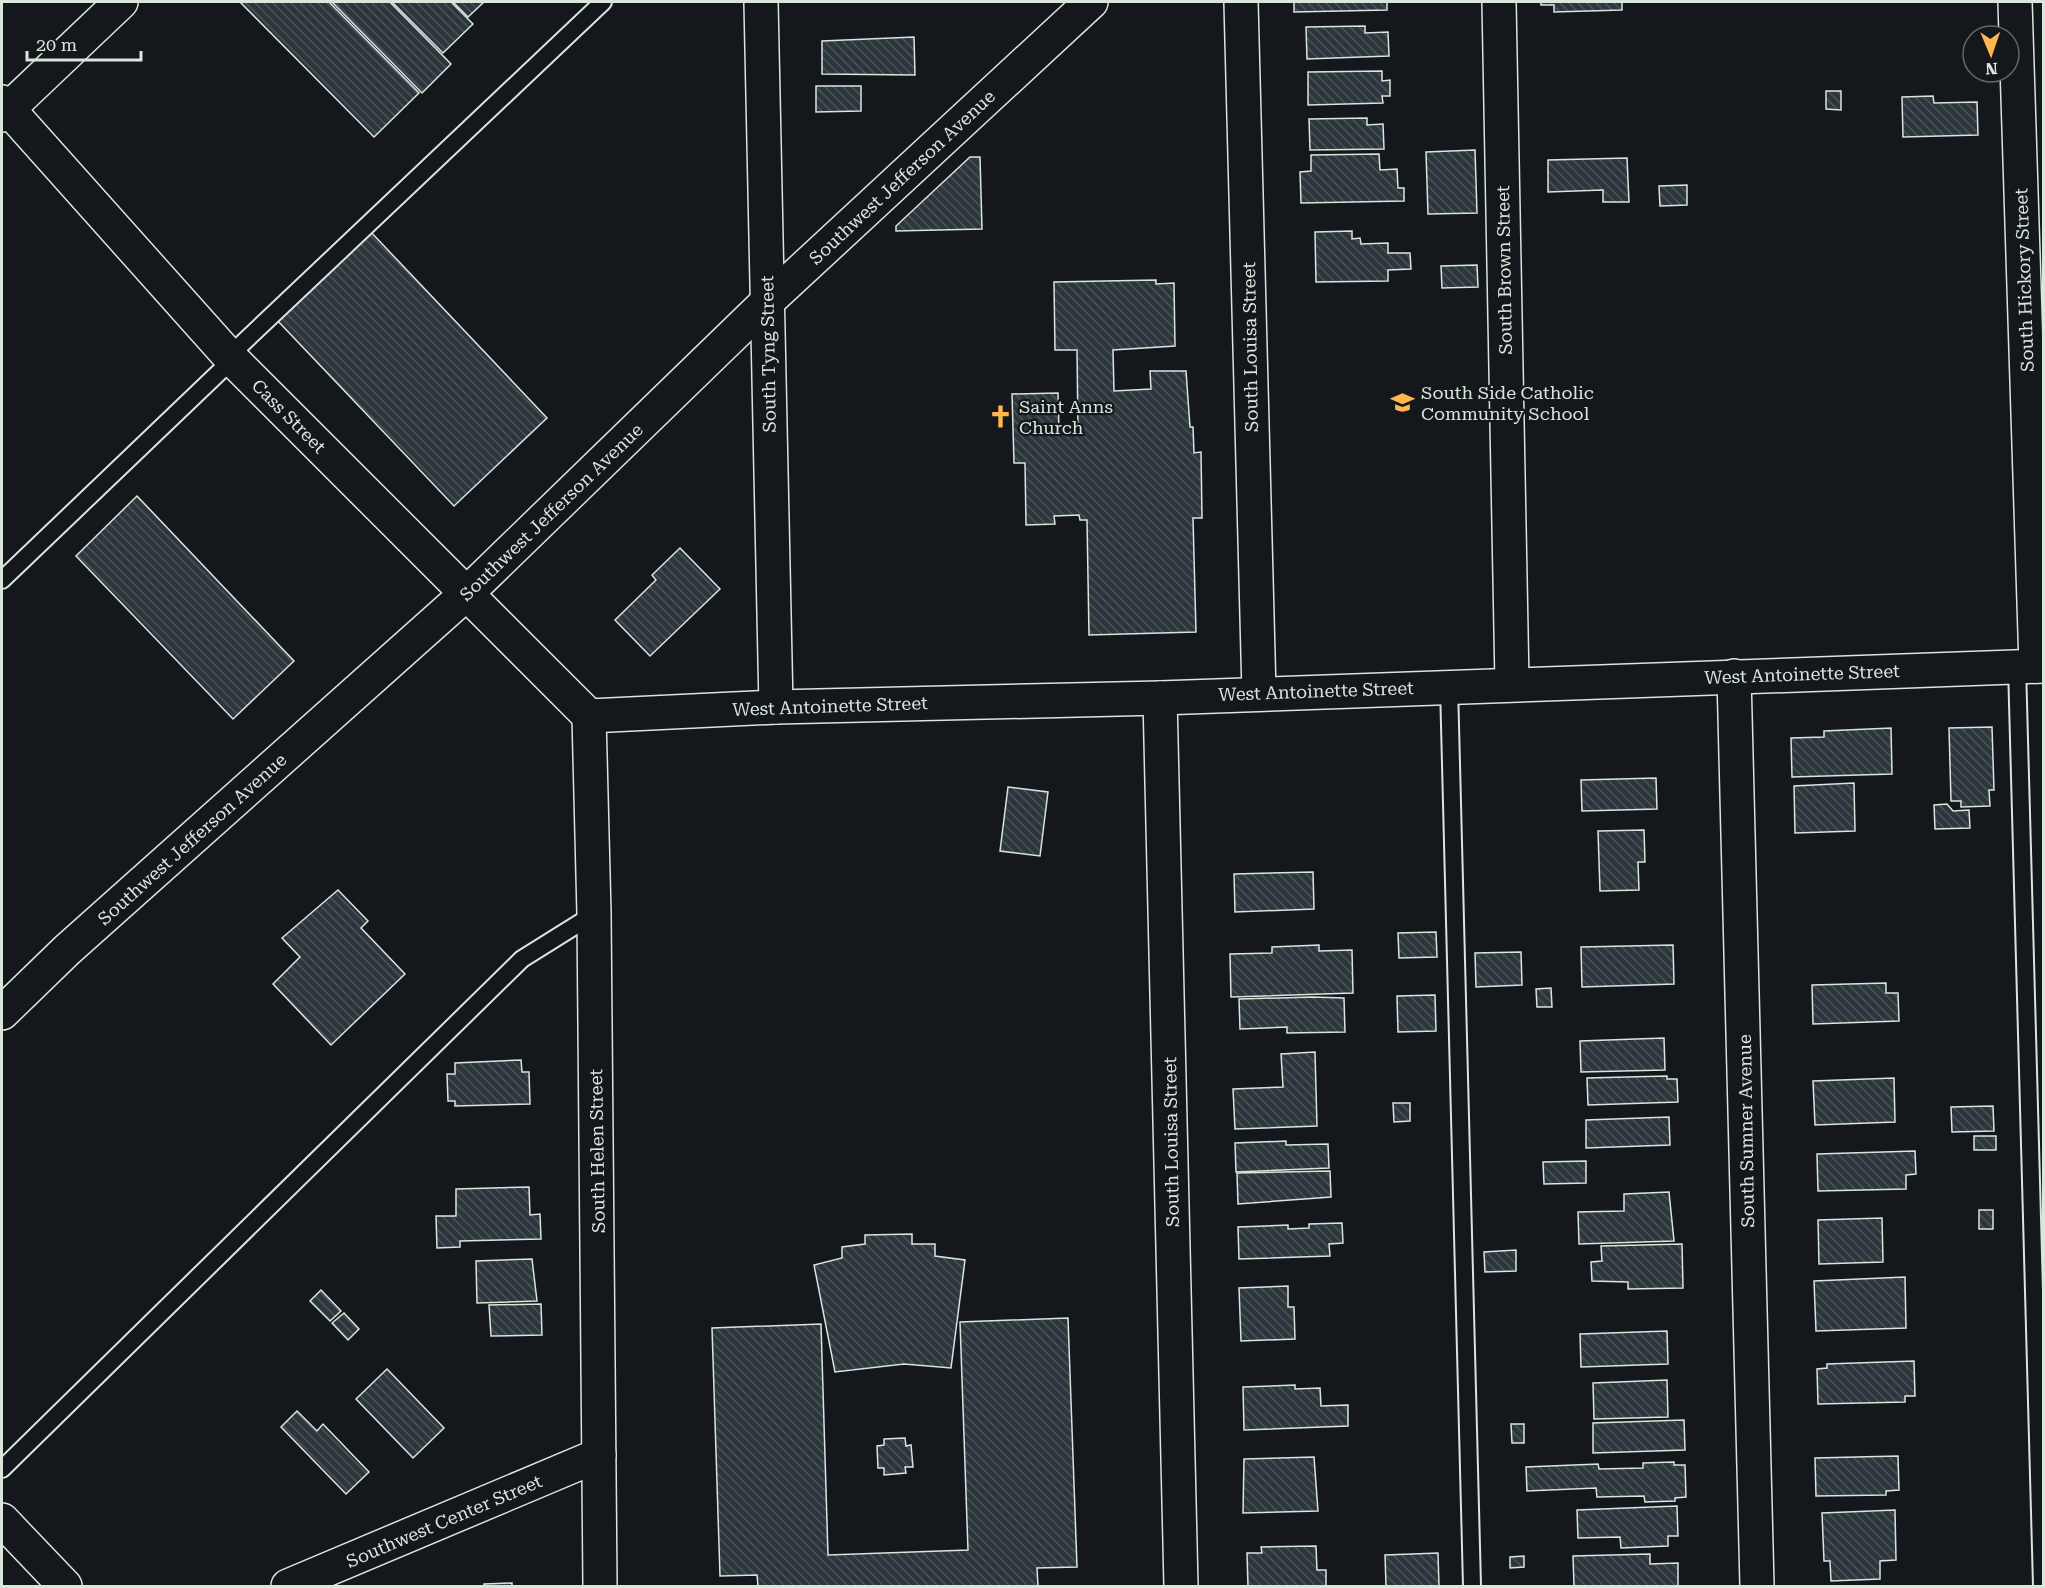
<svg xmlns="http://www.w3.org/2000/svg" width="2045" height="1588" font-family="'Roboto Serif',serif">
  <defs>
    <pattern id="building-back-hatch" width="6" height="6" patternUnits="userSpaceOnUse" patternTransform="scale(1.5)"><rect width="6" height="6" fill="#2c363c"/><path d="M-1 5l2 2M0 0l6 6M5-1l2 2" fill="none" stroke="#4a5358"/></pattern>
  </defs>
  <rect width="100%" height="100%" fill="#14181c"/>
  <g fill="url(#building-back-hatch)" stroke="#d8e6dc" stroke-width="1.5">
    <path d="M240,2H329L419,93L374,137Z"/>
    <path d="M332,2H390L451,64L422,93Z"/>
    <path d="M392,2H451L473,24L443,53Z"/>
    <path d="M453,2H484L468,17Z"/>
    <path d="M1294,2H1387V10L1294,12Z"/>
    <path d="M1541,2H1622V10L1554,12V5H1541Z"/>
    <path d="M1365,26V33L1388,32L1389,56L1307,59L1306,27Z"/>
    <path d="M914,37L915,75L822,74V41Z"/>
    <path d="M1382,71V81L1390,80V96H1382L1383,103L1308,105V72Z"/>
    <path d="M816,86H861V111L816,112Z"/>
    <path d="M1826,91H1841V110L1826,109Z"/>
    <path d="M1933,96L1934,103L1977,102L1978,135L1903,137L1902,97Z"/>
    <path d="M1367,118V125L1383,124L1384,149L1310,150L1309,119Z"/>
    <path d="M1475,150L1477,213L1428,214L1426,152Z"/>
    <path d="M1379,154L1380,170L1397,169L1398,188H1404V201L1301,203L1300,172L1311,171V155Z"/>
    <path d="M970,157H980L982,229L896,231V226Z"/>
    <path d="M1627,158L1629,202H1603V190L1548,192V160Z"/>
    <path d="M1687,185V205L1660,206L1659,186Z"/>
    <path d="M368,229L547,418L454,506L275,318Z"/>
    <path d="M1352,231V239L1360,238L1361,244L1388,243V253H1410L1411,269L1388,270V281L1316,282L1315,232Z"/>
    <path d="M1477,265L1478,287L1442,288L1441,266Z"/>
    <path d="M1156,280V284L1174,283L1175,346L1113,350L1114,391L1151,389L1150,371H1186L1190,427H1193L1194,453L1201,452L1202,518H1193L1196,632L1089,635L1087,520H1080L1079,515L1054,516L1055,524L1026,525L1025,463H1014L1012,394L1058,393L1059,432H1078L1077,350H1055L1054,282Z"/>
    <path d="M137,496L294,661L233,719L76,556Z"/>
    <path d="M680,548L720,589L650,656L615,620L656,580L652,575Z"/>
    <path d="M1992,727L1994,790H1989L1990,806L1961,807V801H1951L1949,728Z"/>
    <path d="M1891,728L1892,774L1792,777L1791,738L1824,737V731Z"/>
    <path d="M1656,778L1657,809L1582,811L1581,780Z"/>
    <path d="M1854,783L1855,831L1795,833L1794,786Z"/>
    <path d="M1008,787L1048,792L1040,856L1000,851Z"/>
    <path d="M1947,804L1953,811L1969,810L1970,828L1935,829L1934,805Z"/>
    <path d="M1644,830L1645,862H1638L1639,890L1600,891L1598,831Z"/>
    <path d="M1313,872L1314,909L1235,912L1234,874Z"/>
    <path d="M338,890L368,921L361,928L405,974L331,1045L273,984L300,957L282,938Z"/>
    <path d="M1436,932L1437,957L1399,958L1398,933Z"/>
    <path d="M1319,945V951L1352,950L1353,993L1231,997L1230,954L1272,953V947Z"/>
    <path d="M1673,945L1674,984L1582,987L1581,947Z"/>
    <path d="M1521,952L1522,985L1476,987L1475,953Z"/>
    <path d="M1886,983V993H1898L1899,1021L1813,1024L1812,985Z"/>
    <path d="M1551,988L1552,1007H1537L1536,989Z"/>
    <path d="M1435,995L1436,1031L1398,1032L1397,996Z"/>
    <path d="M1313,997L1344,998L1345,1032L1287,1033V1027L1240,1029L1239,999Z"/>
    <path d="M1664,1038L1665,1070L1581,1072L1580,1041Z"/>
    <path d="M1315,1052L1317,1126L1235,1129L1233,1089L1283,1087L1281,1054Z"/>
    <path d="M521,1060L522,1072H529L530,1104L455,1106V1101H448L447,1074H455V1063Z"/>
    <path d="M1667,1076V1079H1677L1678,1102L1588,1105L1587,1078Z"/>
    <path d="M1894,1078L1895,1122L1815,1125L1813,1081Z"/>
    <path d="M1393,1103H1410V1121L1394,1122Z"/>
    <path d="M1993,1106L1994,1131L1952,1132L1951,1107Z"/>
    <path d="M1669,1117L1670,1145L1586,1148V1120Z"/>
    <rect x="1974" y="1136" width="22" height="14"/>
    <path d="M1286,1141V1145L1328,1144L1329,1168L1236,1172L1235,1143Z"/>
    <path d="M1915,1151L1916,1174L1906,1175V1189L1818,1191L1817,1154Z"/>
    <path d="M1586,1161V1183L1544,1184L1543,1162Z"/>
    <path d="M1330,1171L1331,1197L1238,1204L1237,1173Z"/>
    <path d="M529,1187L530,1215L540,1214L541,1239L460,1241V1247L437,1248L436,1216H456V1189Z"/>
    <path d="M1669,1192L1674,1241L1579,1244L1578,1212L1624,1211V1194Z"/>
    <rect x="1979" y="1210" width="14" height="19"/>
    <path d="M1882,1218L1883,1262L1819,1264L1818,1220Z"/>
    <path d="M1342,1223L1343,1243L1329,1244L1330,1256L1239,1259L1238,1227L1288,1225V1229L1309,1228V1224Z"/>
    <path d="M912,1234V1244H935V1256L965,1260L951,1368L904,1364L835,1372L814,1265L842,1258V1247L865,1244V1235Z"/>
    <path d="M1682,1244L1683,1288L1628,1289V1282L1592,1281L1591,1262L1602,1261L1601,1246Z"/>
    <path d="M1516,1250V1271L1485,1272L1484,1252Z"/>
    <path d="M532,1259L537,1301L477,1303L476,1261Z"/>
    <path d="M1905,1277L1906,1328L1816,1331L1814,1281Z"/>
    <path d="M1288,1286V1307H1294L1295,1339L1241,1341L1239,1288Z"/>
    <path d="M321,1290L341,1311L330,1321L310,1301Z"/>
    <path d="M541,1304L542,1335L491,1336L489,1305Z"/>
    <path d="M344,1313L359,1329L348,1340L332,1323Z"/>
    <path d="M1068,1318L1077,1567L1037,1568L1038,1586H758L757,1575L720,1576L712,1328L821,1324L828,1555L968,1550L960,1322Z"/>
    <path d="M1667,1331L1668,1364L1581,1367L1580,1334Z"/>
    <path d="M1914,1361L1915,1396H1905V1402L1818,1404L1817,1369L1827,1368V1364Z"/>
    <path d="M387,1369L444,1428L413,1458L356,1399Z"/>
    <path d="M1667,1380L1668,1417L1594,1419L1593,1383Z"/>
    <path d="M1295,1385V1389L1320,1388L1321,1406L1348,1405V1426L1244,1430L1243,1387Z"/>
    <path d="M297,1411L317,1431L323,1424L369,1472L346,1494L281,1427Z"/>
    <path d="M1684,1420L1685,1450L1593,1453V1423Z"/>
    <path d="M1511,1424H1524V1443H1512Z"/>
    <path d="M905,1438L906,1446L911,1445L913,1467H905L906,1473L884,1475V1468H878L877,1446L884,1445V1439Z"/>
    <path d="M1898,1456L1899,1490L1886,1491V1495L1816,1496L1815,1458Z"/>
    <path d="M1314,1457L1318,1511L1243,1513L1244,1459Z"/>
    <path d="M1674,1462V1465H1685L1686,1497L1675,1498V1501L1645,1502L1644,1496L1597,1497L1596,1488L1527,1491L1526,1467L1598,1464L1599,1469L1643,1468V1463Z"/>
    <path d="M1677,1506L1678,1536H1668V1546L1621,1548L1620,1537L1578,1538L1577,1510Z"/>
    <path d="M1895,1510L1896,1560L1880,1561V1579L1831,1581L1830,1561H1824L1822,1513Z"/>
    <path d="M1316,1546L1317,1570H1326V1586H1248L1247,1553H1262L1261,1547Z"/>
    <path d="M1438,1553L1439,1586H1386L1385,1555Z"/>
    <path d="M1650,1554V1564L1678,1563V1586H1574L1573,1556Z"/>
    <path d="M1524,1556V1567L1510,1568V1557Z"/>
    <path d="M512,1583V1586H484V1584Z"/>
  </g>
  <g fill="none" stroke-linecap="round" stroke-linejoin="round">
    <defs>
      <g id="lane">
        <path d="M229,356L603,2"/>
        <path d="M2,580L233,359"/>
        <path d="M2017,666L2042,1586"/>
        <path d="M1449,686L1472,1586"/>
        <path d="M2,1469L522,959L594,914"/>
      </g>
      <g id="street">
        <path d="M761,2L776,707"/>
        <path d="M1241,2L1259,693"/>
        <path d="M1499,2L1512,683"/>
        <path d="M2015,2L2036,666"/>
        <path d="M2,102L229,356L589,716"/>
        <path d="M1734,676L1757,1586"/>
        <path d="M1160,698L1181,1586"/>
        <path d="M589,716L776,707L1160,698L2044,666"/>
        <path d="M589,716L594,914L600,1586"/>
        <path d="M2,1520L65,1586"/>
        <path d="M288,1586L599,1455"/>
      </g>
      <g id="secondary">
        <path d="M2,115L121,2"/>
        <path d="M2,1013L67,950L466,594L767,302L1091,2"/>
      </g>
    </defs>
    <use href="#lane" stroke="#d8e6dc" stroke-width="20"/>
    <use href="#street" stroke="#d8e6dc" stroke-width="36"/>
    <use href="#secondary" stroke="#d8e6dc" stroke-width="36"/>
    <use href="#lane" stroke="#14181c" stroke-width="16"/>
    <use href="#street" stroke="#14181c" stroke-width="33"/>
    <use href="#secondary" stroke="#14181c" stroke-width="33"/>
  </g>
  <defs>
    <symbol id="school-bare" viewBox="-9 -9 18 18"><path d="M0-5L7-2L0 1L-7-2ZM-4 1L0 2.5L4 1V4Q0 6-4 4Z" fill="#ffb74d" stroke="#14181c" stroke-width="2.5" paint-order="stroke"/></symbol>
    <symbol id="church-bare" viewBox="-9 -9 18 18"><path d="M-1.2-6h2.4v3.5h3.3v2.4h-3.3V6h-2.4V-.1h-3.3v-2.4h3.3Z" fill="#ffb74d" stroke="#14181c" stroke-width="2.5" paint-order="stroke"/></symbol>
  </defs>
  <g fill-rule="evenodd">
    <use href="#school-bare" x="1386" y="386" width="33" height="33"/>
    <use href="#church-bare" x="984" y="400" width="33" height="33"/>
  </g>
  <g text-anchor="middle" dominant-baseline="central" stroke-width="4.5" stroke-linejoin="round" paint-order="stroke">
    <g font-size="18" fill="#d8e6dc" stroke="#14181c">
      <text transform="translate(902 177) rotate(-43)">Southwest Jefferson Avenue</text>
      <text transform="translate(1504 270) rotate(-91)">South Brown Street</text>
      <text transform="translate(2024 280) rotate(-92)">South Hickory Street</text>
      <text transform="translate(1250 347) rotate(-91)">South Louisa Street</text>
      <text transform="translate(768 354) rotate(-91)">South Tyng Street</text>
      <text transform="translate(289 416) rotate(45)">Cass Street</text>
      <text transform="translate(551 512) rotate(-44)">Southwest Jefferson Avenue</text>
      <text transform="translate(1802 674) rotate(-2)">West Antoinette Street</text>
      <text transform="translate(1316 691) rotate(-2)">West Antoinette Street</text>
      <text transform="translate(830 706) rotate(-2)">West Antoinette Street</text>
      <text transform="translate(192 839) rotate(-42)">Southwest Jefferson Avenue</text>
      <text transform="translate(1746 1131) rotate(-91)">South Sumner Avenue</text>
      <text transform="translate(1171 1142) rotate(-91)">South Louisa Street</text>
      <text transform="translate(597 1151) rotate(-91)">South Helen Street</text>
      <text transform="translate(444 1521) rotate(-23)">Southwest Center Street</text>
    </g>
    <g font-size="18" fill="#d8e6dc" stroke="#14181c" text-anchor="start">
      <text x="1421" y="392">South Side Catholic<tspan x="1421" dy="21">Community School</tspan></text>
      <text x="1019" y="406">Saint Anns<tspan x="1019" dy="21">Church</tspan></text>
    </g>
  </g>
  <rect width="2045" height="1588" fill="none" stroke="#d8e6dc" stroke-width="6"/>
  <g transform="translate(1991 54) rotate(178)"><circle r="28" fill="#14181c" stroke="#626a69" stroke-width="1.5"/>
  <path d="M0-4.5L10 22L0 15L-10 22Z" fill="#ffb74d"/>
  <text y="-9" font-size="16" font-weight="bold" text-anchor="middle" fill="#d8e6dc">N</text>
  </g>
  <path d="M27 51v9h114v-9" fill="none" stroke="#d8e6dc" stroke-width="3"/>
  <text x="36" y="51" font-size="18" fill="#d8e6dc" stroke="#14181c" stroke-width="4.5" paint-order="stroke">20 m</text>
</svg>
